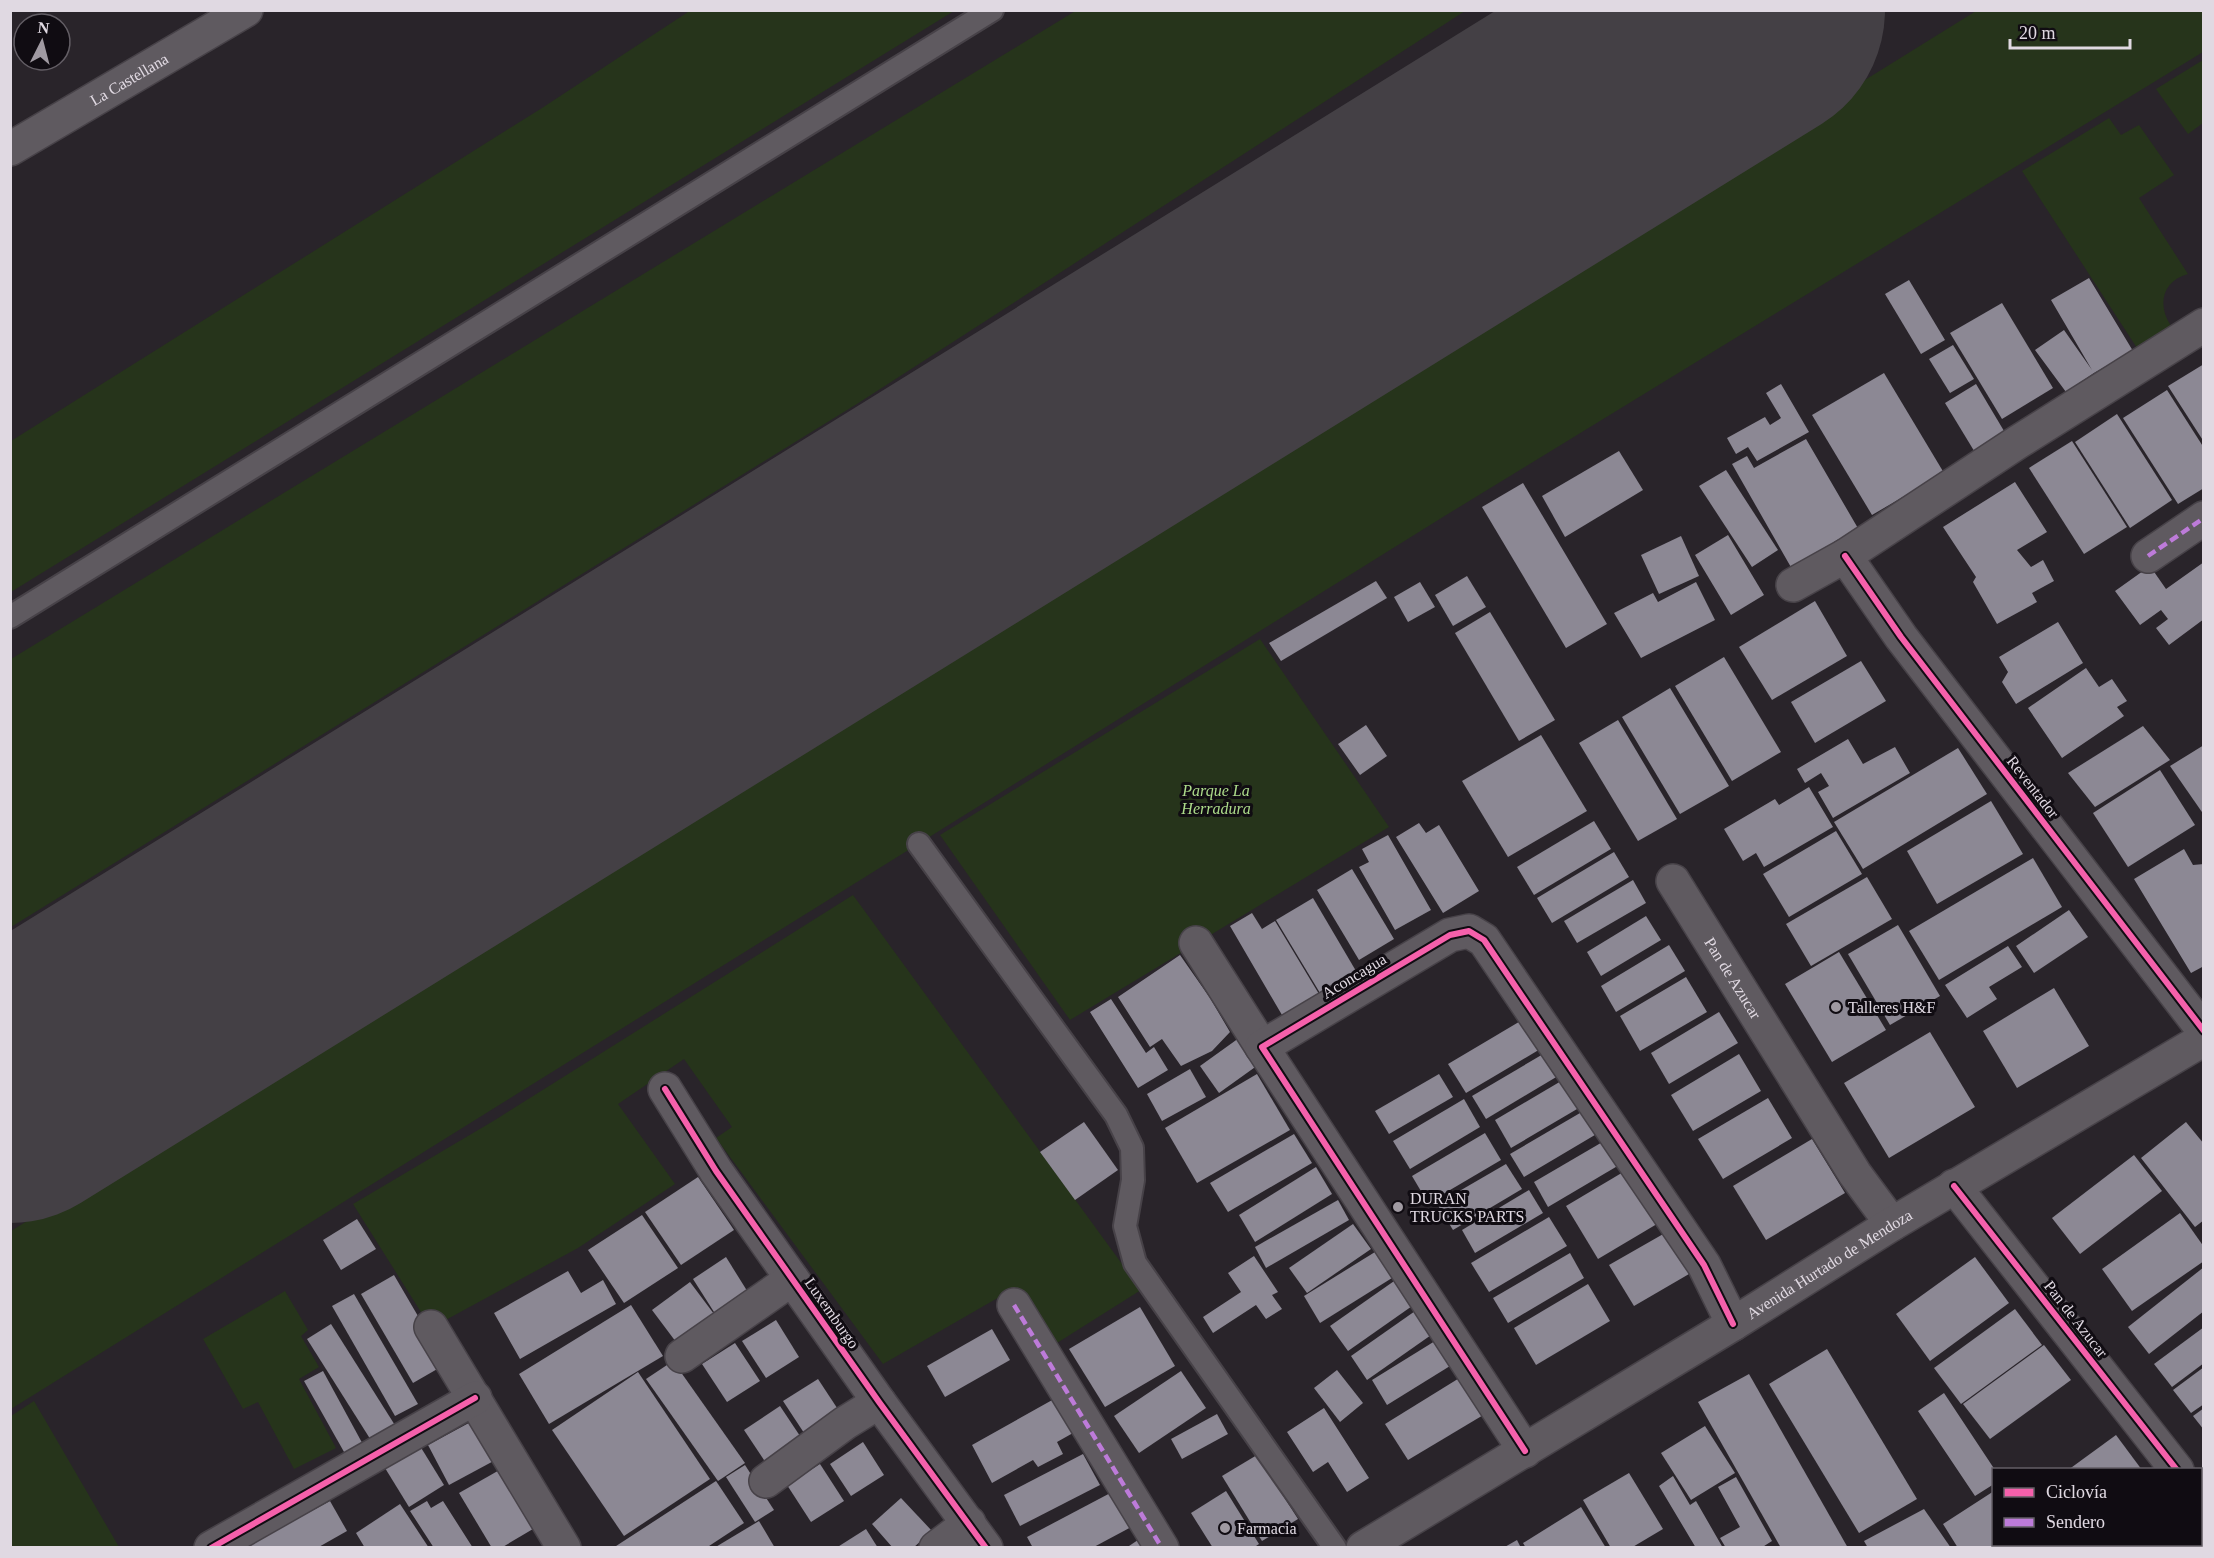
<svg xmlns="http://www.w3.org/2000/svg" width="2214" height="1558" font-family="'Times New Roman',serif">
  <rect width="100%" height="100%" fill="#29242a"/>
  <g fill="#26341b">
    <path d="M691,10L954,11L11,592V441L542,108Z"/>
    <path d="M1077,10L1465,11L860,402L11,927V659Z"/>
    <path d="M1976,11H2203V52L1443,517L11,1409V1231Z"/>
    <path d="M2203,60V123L2188,134L2156,89Z"/>
    <path d="M2109,118L2121,135L2139,125L2174,175L2139,198L2188,274C2162,281 2157,305 2171,326L2137,348L2022,171Z"/>
    <path d="M1260,639L1389,827L1070,1020L940,835Z"/>
    <path d="M853,895L1141,1290L1057,1343L1015,1288L883,1364L716,1138L732,1127L684,1059L618,1104L675,1184L578,1248L431,1328L353,1204L495,1120Z"/>
    <path d="M285,1291L308,1330L301,1336L319,1367L299,1379L336,1448L294,1469L258,1402L243,1409L203,1339Z"/>
    <path d="M34,1401L119,1547H11V1416Z"/>
  </g>
  <g fill="none" stroke-linecap="round" stroke-linejoin="round">
    <path stroke="#444045" stroke-width="268" d="M10,1089L1751,10"/>
  </g>
  <g fill="#8c8894">
    <path d="M2089,278L2133,351L2094,373L2066,392L2035,350L2064,330L2092,370L2051,300Z"/>
    <path d="M1909,280L1945,340L1921,354L1885,294Z"/>
    <path d="M2002,303L2053,388L2002,419L1950,333Z"/>
    <path d="M1953,345L1974,379L1950,393L1929,359Z"/>
    <path d="M2204,364V442L2168,386Z"/>
    <path d="M1884,373L1944,473L1872,515L1812,415Z"/>
    <path d="M1781,384L1809,432L1757,461L1748,447L1736,454L1727,438L1765,417L1770,425L1781,418L1766,393Z"/>
    <path d="M1976,384L2010,441L1979,459L1945,403Z"/>
    <path d="M2167,390L2204,448V488L2178,504L2123,418Z"/>
    <path d="M2117,414L2172,500L2130,528L2075,442Z"/>
    <path d="M1806,439L1859,530L1792,569L1732,464L1747,456L1754,468Z"/>
    <path d="M2072,441L2127,527L2084,554L2029,468Z"/>
    <path d="M1619,451L1643,490L1565,537L1542,496Z"/>
    <path d="M1726,470L1778,550L1752,567L1699,486Z"/>
    <path d="M2015,482L2047,532L2017,550L2031,567L2043,560L2054,581L2032,593L2037,602L1997,624L1973,582L1976,577L1943,527Z"/>
    <path d="M1523,483L1607,624L1566,648L1482,507Z"/>
    <path d="M1728,535L1764,595L1731,615L1695,555Z"/>
    <path d="M1681,536L1699,576L1659,594L1641,555Z"/>
    <path d="M2204,562V619L2169,645L2156,628L2168,619L2161,610L2140,625L2115,591L2150,566L2166,589Z"/>
    <path d="M1467,576L1486,607L1453,626L1435,595Z"/>
    <path d="M1376,581L1387,598L1281,661L1269,643Z"/>
    <path d="M1420,582L1435,607L1408,622L1394,597Z"/>
    <path d="M1696,582L1715,620L1641,658L1614,613L1653,593L1658,602Z"/>
    <path d="M1815,601L1847,656L1772,700L1739,647Z"/>
    <path d="M1490,612L1555,720L1519,741L1455,633Z"/>
    <path d="M2058,622L2083,663L2016,704L2002,682L2008,672L1999,657Z"/>
    <path d="M1724,657L1781,752L1732,781L1675,686Z"/>
    <path d="M1861,661L1886,701L1815,743L1791,702Z"/>
    <path d="M2086,668L2099,687L2112,679L2127,701L2117,707L2124,716L2062,758L2028,708Z"/>
    <path d="M1670,688L1729,786L1680,814L1622,717Z"/>
    <path d="M1618,720L1677,819L1638,841L1579,743Z"/>
    <path d="M1366,725L1387,756L1360,775L1338,744Z"/>
    <path d="M2143,726L2170,760L2095,807L2068,773Z"/>
    <path d="M1541,735L1587,811L1508,857L1462,781Z"/>
    <path d="M1848,739L1863,764L1895,747L1910,773L1833,818L1818,792L1829,786L1821,773L1805,783L1797,769Z"/>
    <path d="M2204,745V815L2170,766Z"/>
    <path d="M1958,748L1987,794L1863,869L1834,822Z"/>
    <path d="M2160,770L2195,825L2128,867L2093,813Z"/>
    <path d="M1809,787L1833,827L1764,867L1756,853L1743,861L1724,829L1775,799L1779,805Z"/>
    <path d="M1991,801L2023,854L1937,904L1907,851Z"/>
    <path d="M1594,821L1611,849L1534,895L1517,867Z"/>
    <path d="M1419,823L1426,833L1439,825L1479,891L1443,913L1396,837Z"/>
    <path d="M1836,831L1862,874L1789,917L1763,874Z"/>
    <path d="M1388,835L1431,910L1395,930L1359,867L1369,862L1362,849Z"/>
    <path d="M2184,849L2193,865L2204,864V966L2191,973L2134,879Z"/>
    <path d="M1614,852L1629,877L1552,923L1537,898Z"/>
    <path d="M2033,858L2062,907L1939,980L1909,931Z"/>
    <path d="M1352,869L1394,939L1359,960L1317,890Z"/>
    <path d="M1867,877L1892,919L1811,966L1786,924Z"/>
    <path d="M1633,880L1646,903L1577,943L1564,921Z"/>
    <path d="M1313,898L1356,971L1320,993L1276,920Z"/>
    <path d="M2069,910L2088,937L2034,973L2016,946Z"/>
    <path d="M1252,913L1262,929L1275,921L1319,994L1282,1015L1230,926Z"/>
    <path d="M1646,916L1661,940L1601,976L1587,952Z"/>
    <path d="M1898,925L1940,996L1890,1025L1848,954Z"/>
    <path d="M1669,945L1685,971L1616,1012L1601,986Z"/>
    <path d="M2008,946L2022,967L1989,987L1997,999L1967,1018L1945,985Z"/>
    <path d="M1839,952L1886,1030L1832,1062L1785,984Z"/>
    <path d="M1180,955L1210,998L1230,1032L1212,1051L1181,1066L1162,1039L1150,1047L1118,997Z"/>
    <path d="M1686,977L1707,1012L1640,1051L1620,1016Z"/>
    <path d="M2054,988L2089,1046L2017,1088L1983,1031Z"/>
    <path d="M1111,999L1146,1053L1154,1047L1168,1070L1138,1088L1090,1012Z"/>
    <path d="M1719,1012L1738,1043L1669,1084L1651,1053Z"/>
    <path d="M1529,1016L1547,1045L1466,1093L1448,1064Z"/>
    <path d="M1930,1032L1975,1107L1889,1158L1844,1083Z"/>
    <path d="M1239,1038L1258,1065L1219,1093L1200,1066Z"/>
    <path d="M1550,1050L1563,1073L1486,1119L1472,1096Z"/>
    <path d="M1739,1054L1761,1091L1693,1131L1671,1095Z"/>
    <path d="M1190,1069L1206,1097L1162,1121L1147,1094Z"/>
    <path d="M1257,1074L1290,1130L1197,1183L1165,1128Z"/>
    <path d="M1439,1074L1453,1097L1389,1134L1375,1111Z"/>
    <path d="M1573,1074L1589,1102L1511,1148L1495,1120Z"/>
    <path d="M1768,1098L1792,1138L1723,1179L1698,1139Z"/>
    <path d="M1464,1099L1480,1127L1410,1169L1393,1141Z"/>
    <path d="M1592,1106L1605,1129L1524,1177L1510,1154Z"/>
    <path d="M1084,1122L1118,1170L1075,1200L1040,1152Z"/>
    <path d="M2186,1122L2204,1144V1220L2195,1227L2141,1158Z"/>
    <path d="M1485,1133L1501,1160L1428,1203L1412,1176Z"/>
    <path d="M1294,1134L1312,1163L1228,1212L1210,1183Z"/>
    <path d="M1611,1137L1626,1161L1548,1207L1534,1182Z"/>
    <path d="M1812,1139L1845,1193L1766,1240L1733,1186Z"/>
    <path d="M2134,1155L2162,1191L2080,1254L2052,1218Z"/>
    <path d="M1506,1164L1522,1189L1453,1230L1437,1204Z"/>
    <path d="M1316,1167L1332,1194L1255,1242L1239,1215Z"/>
    <path d="M1630,1168L1662,1221L1598,1259L1566,1206Z"/>
    <path d="M698,1177L734,1230L681,1265L645,1212Z"/>
    <path d="M1529,1190L1543,1213L1475,1253L1462,1230Z"/>
    <path d="M1338,1200L1349,1220L1266,1268L1255,1247Z"/>
    <path d="M2180,1213L2204,1247V1261L2132,1311L2102,1269Z"/>
    <path d="M642,1215L678,1268L624,1303L588,1250Z"/>
    <path d="M1549,1217L1567,1246L1489,1292L1471,1263Z"/>
    <path d="M357,1219L376,1249L341,1270L323,1240Z"/>
    <path d="M1353,1224L1371,1249L1307,1293L1289,1268Z"/>
    <path d="M1665,1233L1689,1274L1634,1306L1609,1265Z"/>
    <path d="M1375,1252L1392,1278L1320,1323L1304,1296Z"/>
    <path d="M1570,1253L1584,1278L1508,1323L1493,1298Z"/>
    <path d="M1254,1256L1278,1292L1272,1295L1282,1309L1266,1319L1256,1305L1213,1333L1203,1317L1241,1292L1228,1273Z"/>
    <path d="M726,1257L754,1302L721,1323L693,1279Z"/>
    <path d="M1975,1257L2009,1303L1930,1361L1896,1314Z"/>
    <path d="M2204,1267V1311L2149,1354L2128,1327Z"/>
    <path d="M568,1271L581,1293L603,1280L616,1304L520,1359L494,1313Z"/>
    <path d="M394,1275L446,1364L413,1383L361,1294Z"/>
    <path d="M1397,1279L1415,1304L1348,1351L1330,1326Z"/>
    <path d="M690,1282L717,1318L679,1346L652,1310Z"/>
    <path d="M1588,1284L1610,1321L1536,1365L1514,1328Z"/>
    <path d="M354,1294L418,1404L395,1416L332,1306Z"/>
    <path d="M631,1305L663,1356L549,1424L519,1374Z"/>
    <path d="M1140,1307L1175,1366L1105,1407L1069,1349Z"/>
    <path d="M1418,1309L1434,1333L1367,1380L1351,1356Z"/>
    <path d="M2015,1309L2042,1345L1961,1404L1934,1368Z"/>
    <path d="M776,1320L799,1357L766,1378L742,1341Z"/>
    <path d="M331,1324L398,1430L374,1445L307,1339Z"/>
    <path d="M2204,1327V1363L2172,1387L2154,1364Z"/>
    <path d="M992,1329L1010,1360L945,1397L927,1366Z"/>
    <path d="M1435,1341L1450,1366L1387,1405L1372,1380Z"/>
    <path d="M735,1343L760,1381L727,1402L702,1364Z"/>
    <path d="M2044,1345L2071,1380L1990,1439L1963,1404Z"/>
    <path d="M1827,1349L1917,1499L1859,1533L1769,1384Z"/>
    <path d="M673,1361L745,1463L718,1481L646,1379Z"/>
    <path d="M2204,1367V1404L2191,1413L2173,1390Z"/>
    <path d="M1337,1370L1363,1403L1340,1422L1314,1388Z"/>
    <path d="M323,1371L366,1450L348,1459L304,1381Z"/>
    <path d="M1181,1371L1206,1408L1139,1453L1114,1416Z"/>
    <path d="M638,1372L710,1479L624,1536L552,1430Z"/>
    <path d="M1749,1374L1848,1548H1781L1698,1402Z"/>
    <path d="M1461,1377L1485,1414L1408,1460L1385,1424Z"/>
    <path d="M818,1379L843,1417L808,1439L783,1401Z"/>
    <path d="M1944,1393L1995,1470H1994V1484L1975,1496L1918,1411Z"/>
    <path d="M1054,1399L1073,1433L1057,1442L1063,1454L1038,1467L1033,1460L992,1483L972,1445Z"/>
    <path d="M780,1406L802,1439L766,1463L744,1430Z"/>
    <path d="M1324,1408L1369,1478L1347,1492L1328,1462L1313,1472L1287,1432Z"/>
    <path d="M2204,1408V1430L2193,1416Z"/>
    <path d="M1217,1414L1228,1434L1182,1459L1171,1439Z"/>
    <path d="M480,1417L501,1457L449,1485L428,1445Z"/>
    <path d="M1705,1426L1735,1473L1691,1500L1661,1453Z"/>
    <path d="M2116,1435L2142,1470H2068Z"/>
    <path d="M863,1442L884,1475L851,1496L830,1464Z"/>
    <path d="M420,1446L444,1485L409,1507L385,1468Z"/>
    <path d="M1083,1454L1100,1485L1020,1526L1004,1495Z"/>
    <path d="M1257,1455L1298,1519L1262,1541L1222,1476Z"/>
    <path d="M820,1464L844,1501L811,1522L787,1485Z"/>
    <path d="M745,1465L774,1510L755,1522L726,1477Z"/>
    <path d="M503,1468L538,1526L501,1548H492L459,1493Z"/>
    <path d="M1629,1473L1663,1529L1631,1548H1611L1583,1500Z"/>
    <path d="M1673,1476L1690,1505L1696,1501L1723,1548H1696L1659,1486Z"/>
    <path d="M1736,1477L1772,1541L1761,1548H1726L1720,1538L1740,1527L1718,1487Z"/>
    <path d="M716,1481L744,1523L706,1548H613Z"/>
    <path d="M1116,1490L1135,1525L1092,1548H1033L1027,1537Z"/>
    <path d="M1226,1491L1259,1544L1253,1548H1213L1191,1513Z"/>
    <path d="M1994,1491V1545H2024L2019,1548H1958L1943,1524Z"/>
    <path d="M901,1498L932,1531L913,1548H893L872,1524Z"/>
    <path d="M330,1501L347,1531L317,1548H243Z"/>
    <path d="M427,1501L431,1508L443,1501L473,1548H434L410,1511Z"/>
    <path d="M400,1504L429,1548H365L356,1533Z"/>
    <path d="M1581,1507L1606,1548H1526L1523,1543Z"/>
    <path d="M1924,1509L1951,1548H1868L1864,1541Z"/>
    <path d="M759,1521L775,1548H714Z"/>
    <path d="M866,1529L878,1548H836Z"/>
    <path d="M1144,1536L1152,1548H1126Z"/>
    <path d="M1517,1540L1521,1548H1503Z"/>
    <path d="M2093,1545H2163L2159,1548H2095Z"/>
    <path d="M2169,1545H2200L2202,1548H2165Z"/>
  </g>
  <g fill="none" stroke-linecap="round" stroke-linejoin="round">
    <defs>
      <g id="lane">
        <path d="M10,617L992,10"/>
        <path d="M919,844L1116,1115L1132,1148L1133,1180L1125,1226L1135,1263L1335,1548"/>
      </g>
      <g id="street">
        <path id="s1" d="M10,149L246,10"/>
        <path d="M1845,556L1901,637L2204,1031"/>
        <path d="M2148,556L2204,518"/>
        <path d="M1793,585L1845,556L2018,442L2204,325"/>
        <path id="s2" d="M1673,881L1855,1174L1892,1224"/>
        <path d="M1196,943L1262,1047"/>
        <path d="M665,1089L716,1171L879,1402L986,1548"/>
        <path d="M1954,1186L2177,1470"/>
        <path d="M1014,1305L1162,1548"/>
        <path d="M431,1327L564,1548"/>
        <path d="M682,1356L792,1279"/>
        <path d="M1525,1451L1262,1047L1450,935L1469,931L1484,940L1704,1265L1733,1324"/>
        <path d="M766,1481L845,1423L879,1402"/>
        <path d="M2200,1500L2204,1504"/>
        <path d="M211,1548L475,1398"/>
        <path d="M936,1548L969,1523"/>
      </g>
      <g id="secondary">
        <path id="s3" d="M1363,1548L1733,1324L1892,1224L2204,1039"/>
      </g>
    </defs>
    <use href="#lane" stroke="#474248" stroke-width="26"/>
    <use href="#street" stroke="#474248" stroke-width="36"/>
    <use href="#secondary" stroke="#474248" stroke-width="36"/>
    <use href="#lane" stroke="#5f5a60" stroke-width="22"/>
    <use href="#street" stroke="#5f5a60" stroke-width="33"/>
    <use href="#secondary" stroke="#5f5a60" stroke-width="33"/>
    <g stroke="#bd7bd9" stroke-width="4.5" stroke-dasharray="9 4.5" stroke-linecap="butt">
      <path d="M2148,556L2204,518"/>
      <path d="M1014,1305L1162,1548"/>
    </g>
    <defs>
      <g id="cycleway">
        <path d="M1845,556L1901,637L2204,1031"/>
        <path d="M665,1089L716,1171L879,1402L986,1548"/>
        <path d="M1954,1186L2177,1470"/>
        <path d="M1525,1451L1262,1047L1450,935L1469,931L1484,940L1704,1265L1733,1324"/>
        <path d="M211,1548L475,1398"/>
      </g>
    </defs>
    <use href="#cycleway" stroke="#100c12" stroke-width="10"/>
    <use href="#cycleway" stroke="#f560ab" stroke-width="6"/>
  </g>
  <g fill="#a09aa2" stroke="#100c12" stroke-width="2">
    <circle cx="1836" cy="1007" r="6"/>
    <circle cx="1398" cy="1207" r="6"/>
    <circle cx="1225" cy="1528" r="6"/>
  </g>
  <g text-anchor="middle" dominant-baseline="central" stroke-width="6" stroke-linejoin="round" paint-order="stroke">
    <g font-size="16" fill="#e0d9e2" stroke="#100c12">
      <text stroke="none"><textPath href="#s1" startOffset="138">La Castellana</textPath></text>
      <text transform="translate(2033 787) rotate(52)">Reventador</text>
      <text transform="translate(1354 976) rotate(-31)">Aconcagua</text>
      <text stroke="none"><textPath href="#s2" startOffset="114">Pan de Azucar</textPath></text>
      <text stroke="none"><textPath href="#s3" startOffset="546">Avenida Hurtado de Mendoza</textPath></text>
      <text transform="translate(832 1313) rotate(55)">Luxemburgo</text>
      <text transform="translate(2076 1319) rotate(52)">Pan de Azucar</text>
    </g>
    <g font-size="16" font-style="italic" fill="#acdb8a" stroke="#100c12">
      <text x="1216" y="790">Parque La<tspan x="1216" dy="18">Herradura</tspan></text>
    </g>
    <g font-size="16" fill="#e0d9e2" stroke="#100c12" text-anchor="start">
      <text x="1848" y="1007">Talleres H&amp;F</text>
      <text x="1410" y="1198">DURAN<tspan x="1410" dy="18">TRUCKS PARTS</tspan></text>
      <text x="1237" y="1528">Farmacia</text>
    </g>
  </g>
  <rect width="2214" height="1558" fill="none" stroke="#e0d9e2" stroke-width="24"/>
  <rect x="1992" y="1468" width="210" height="78" fill="#100c12" stroke="#635e65" stroke-width="1.5"/>
  <rect x="2004" y="1488" width="30" height="9" fill="#f560ab" stroke="#635e65" stroke-width="1.5"/>
  <text x="2046" y="1498" font-size="18" fill="#e0d9e2">Ciclovía</text>
  <rect x="2004" y="1518" width="30" height="9" fill="#bd7bd9" stroke="#635e65" stroke-width="1.5"/>
  <text x="2046" y="1528" font-size="18" fill="#e0d9e2">Sendero</text>
  <g transform="translate(42 42) rotate(6)"><circle r="28" fill="#100c12" stroke="#635e65" stroke-width="1.5"/>
  <path d="M0-4.5L10 22L0 15L-10 22Z" fill="#a09aa2"/>
  <text y="-9" font-size="16" font-weight="bold" text-anchor="middle" fill="#e0d9e2">N</text>
  </g>
  <path d="M2010 39v9h120v-9" fill="none" stroke="#e0d9e2" stroke-width="3"/>
  <text x="2019" y="39" font-size="18" fill="#e0d9e2" stroke="#100c12" stroke-width="4.5" paint-order="stroke">20 m</text>
</svg>
